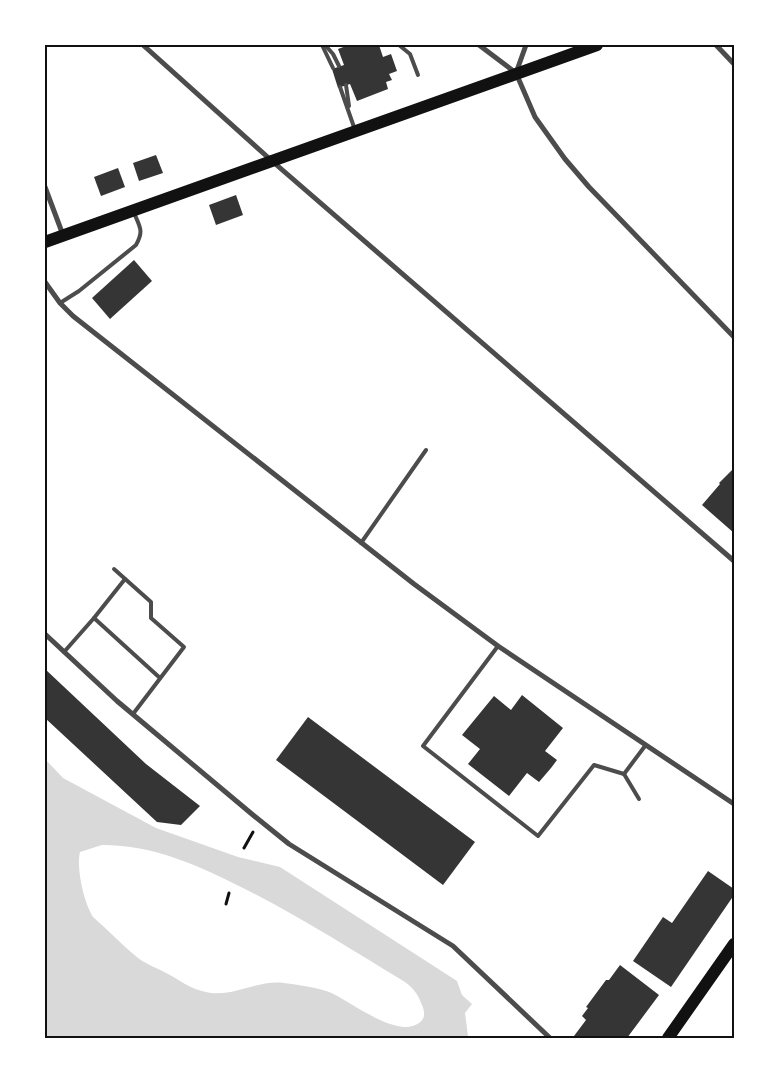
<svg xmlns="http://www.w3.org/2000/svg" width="779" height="1083" font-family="'Public Sans',sans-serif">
  <rect width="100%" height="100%" fill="#fff"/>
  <path fill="#d9d9d9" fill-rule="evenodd" d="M45,759L63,778L156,828L238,857L280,867L457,981L462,995L472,1004L465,1013L468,1036L467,1038H45ZM102,845C154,845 197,865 243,888C299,916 352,950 405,982C413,988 418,994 421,1003C425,1011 426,1018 419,1023C396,1039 351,1001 329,992C315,987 299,985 284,983C256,979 231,1000 202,991C190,988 179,980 168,974C158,968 147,965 138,958C122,945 108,930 93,917C84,903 76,868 80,852Z"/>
  <g fill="#353535">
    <path d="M349,45H372L373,47L379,45L383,57L391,54L397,71L389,74L392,80L386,82L388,89L357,101L350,84L338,88L332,69L344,65L338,49Z"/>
    <path d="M156,155L163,173L139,181L133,163Z"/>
    <path d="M118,168L125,187L101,196L94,177Z"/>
    <path d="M236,195L243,215L216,225L209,205Z"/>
    <path d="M134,260L152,281L110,319L92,298Z"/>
    <path d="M734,468V533L702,505L720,484L719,483Z"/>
    <path d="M45,669L146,764L200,806L181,825L157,822L45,718Z"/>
    <path d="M522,695L563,728L545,751L557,760L551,768L539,782L527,773L509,796L468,764L480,749L462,735L494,696L511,710Z"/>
    <path d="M308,717L475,842L443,885L276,760Z"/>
    <path d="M708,871L734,889V895L671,987L633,961L663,917L672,923Z"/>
    <path d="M620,965L659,995L627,1038H577L574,1036L586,1020L582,1016L588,1008L586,1007L606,980H609Z"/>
  </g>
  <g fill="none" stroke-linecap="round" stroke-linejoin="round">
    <g stroke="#111" stroke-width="3">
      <path d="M244,848L253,832"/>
      <path d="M226,904L229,893"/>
    </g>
    <g stroke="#4c4c4c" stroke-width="4">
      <path d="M322,45L333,68"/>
      <path d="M325,45L333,54L339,66"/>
      <path d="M399,45L410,54L418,75"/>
      <path d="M346,85L349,106"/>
      <path d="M340,87L355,130"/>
      <path d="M60,303L79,291L136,245C144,231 140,227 134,213"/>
      <path d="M361,543L426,450"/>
      <path d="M114,569L151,602V618L184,647L133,714"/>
      <path d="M94,618L125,579"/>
      <path d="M498,646L423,746L538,836L594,765L624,774L645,746"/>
      <path d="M64,652L94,618L160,678"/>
      <path d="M624,774L639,799"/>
    </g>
    <g stroke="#4c4c4c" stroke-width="5">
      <path d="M143,45L272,161L734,561"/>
      <path d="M479,45L516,73"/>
      <path d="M716,45L734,64"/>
      <path d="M516,73L535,117L565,159L589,187L734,337"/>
      <path d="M516,73L526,45"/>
      <path d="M45,187L63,235"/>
      <path d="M45,282L60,303L73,316L414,584L498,646L734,804"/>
      <path d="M45,634L117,701L253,815L289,844L453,946L550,1038"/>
    </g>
    <g stroke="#111" stroke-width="12">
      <path d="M45,242L597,45"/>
      <path d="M668,1038L734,944"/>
    </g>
  </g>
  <rect width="779" height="1083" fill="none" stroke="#ffffff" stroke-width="92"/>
  <rect x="46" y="46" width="687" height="991" fill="none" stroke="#111" stroke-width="2"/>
</svg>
